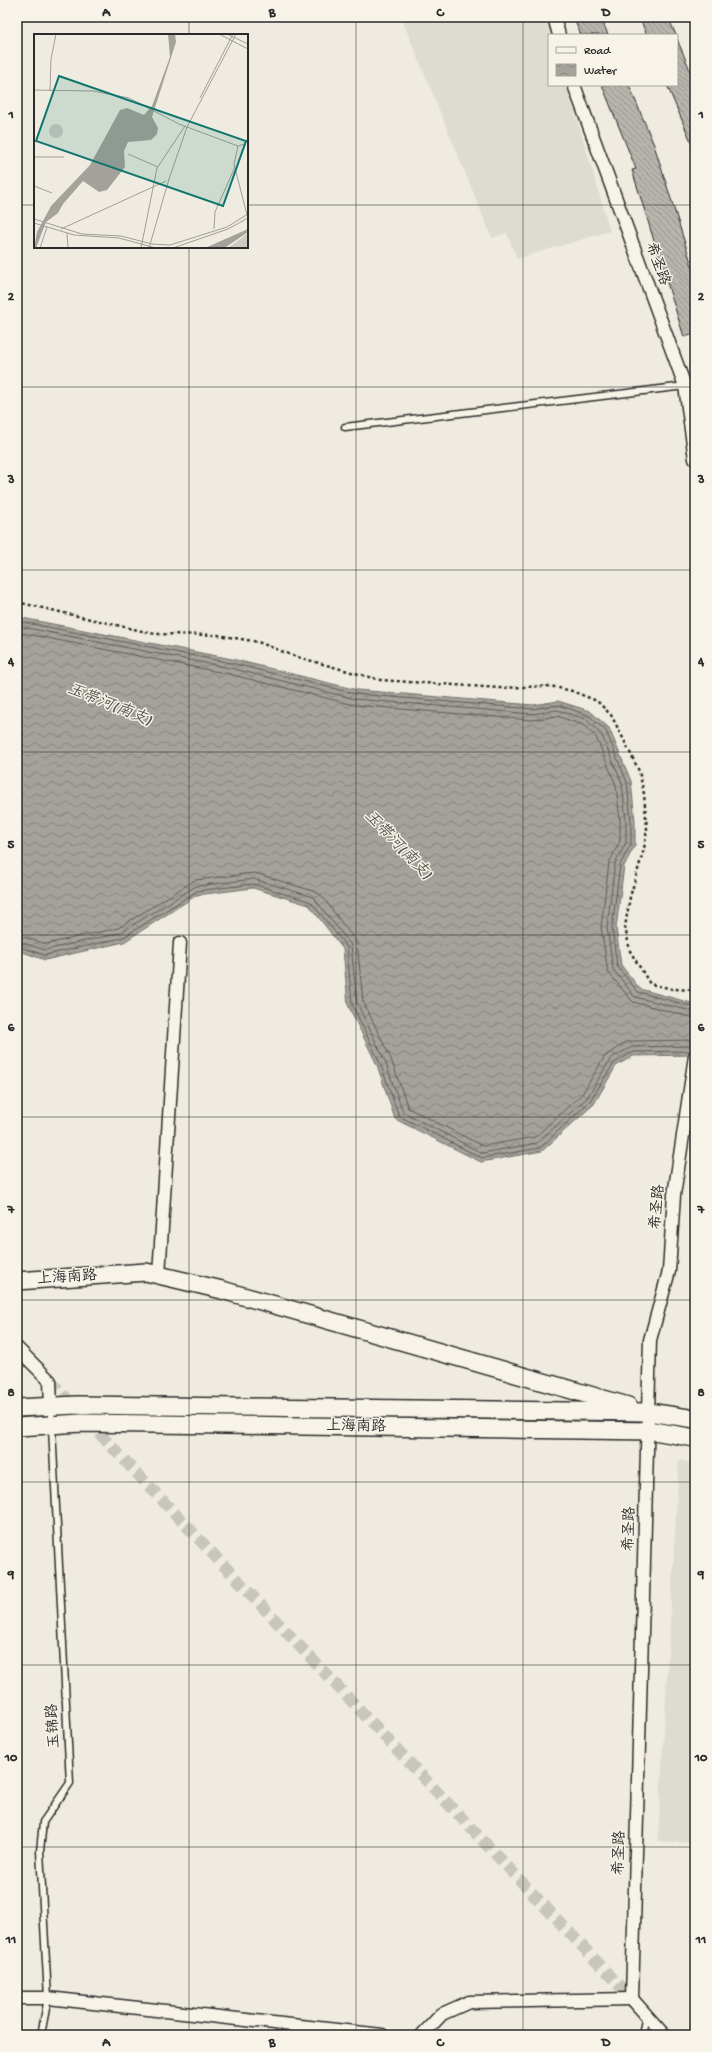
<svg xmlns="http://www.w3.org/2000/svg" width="712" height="2052" font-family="'Gochi Hand','LXGW WenKai TC',sans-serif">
  <defs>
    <pattern id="water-waves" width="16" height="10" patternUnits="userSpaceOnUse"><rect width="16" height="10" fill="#a4a29a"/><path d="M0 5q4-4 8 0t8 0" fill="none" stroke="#86847e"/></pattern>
    <pattern id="building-back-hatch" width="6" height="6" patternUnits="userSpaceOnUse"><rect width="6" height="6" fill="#b8b5ae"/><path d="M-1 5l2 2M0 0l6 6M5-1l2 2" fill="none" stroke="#96938e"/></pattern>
  </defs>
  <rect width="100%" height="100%" fill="#efebe0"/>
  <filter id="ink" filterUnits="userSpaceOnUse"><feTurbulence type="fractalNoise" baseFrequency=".025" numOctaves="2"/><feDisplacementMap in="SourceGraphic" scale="8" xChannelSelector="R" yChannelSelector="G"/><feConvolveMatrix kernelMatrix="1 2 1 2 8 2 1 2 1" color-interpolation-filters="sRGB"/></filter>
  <g filter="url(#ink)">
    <g fill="#dedbd1">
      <path d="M401,17H547L552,35H549V85H567L610,231L517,259L507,233L492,238Z"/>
      <path d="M679,1460L695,1463V1843L658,1841Z"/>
    </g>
    <path fill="url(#water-waves)" stroke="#74726e" d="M17,617L232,659L357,690L533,705L558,701L590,711L609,728L631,781L635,821V845L624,866L616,928L621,965L640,989L695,1004V1055L633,1056L616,1066L594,1104L542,1151L481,1162L395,1119L377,1065L348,1005L343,949L309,905L253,888L197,895L124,942L45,960L17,950Z"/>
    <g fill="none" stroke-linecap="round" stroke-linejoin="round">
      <g stroke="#5b5b57" stroke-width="1">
        <path d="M17,621L231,663L356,694L533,709L558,705L588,715L606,731L627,782L631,821V844L620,865L612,928L617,966L638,992L695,1007"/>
        <path d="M17,626L230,668L355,699L533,714L557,710L586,719L601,734L622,783L626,821V843L615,863L607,927L613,969L635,997L695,1012"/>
        <path d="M17,632L229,674L354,705L532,720L557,716L583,725L596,737L616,785L620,821V841L609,863L601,927L608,972L633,1002L695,1018"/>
        <path d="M17,935L46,944L118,928L195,880L255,873L316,892L322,896L357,943L363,1001L391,1059L408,1108L483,1146L535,1137L582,1094L605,1056L626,1042L634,1041L695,1040"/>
        <path d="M17,941L45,950L120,933L196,886L254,879L313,897L351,945L357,1003L385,1061L403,1112L482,1153L537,1143L587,1098L611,1058L632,1047L695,1046"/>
        <path d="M17,946L45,955L122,938L197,891L253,884L311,902L347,947L352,1004L380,1063L399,1116L482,1158L540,1148L590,1101L614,1063L633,1052L691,1051"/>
      </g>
    </g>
    <g fill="url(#building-back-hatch)" stroke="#2b2b2b">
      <path d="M573,17H601L608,35H581Z"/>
      <path d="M639,17H668L676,35H647Z"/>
      <path d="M677,39L695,82V151L667,85H677Z"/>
      <path d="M602,85H629L654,145L695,275V334L684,337L632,170L636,169Z"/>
    </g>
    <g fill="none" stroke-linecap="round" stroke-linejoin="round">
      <path stroke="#c8c5bc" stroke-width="12" stroke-dasharray="12 6" stroke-linecap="butt" d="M50,1381L632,1999"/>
      <defs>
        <g id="lane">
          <path d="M345,427L685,386"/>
          <path d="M686,1116L695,1115"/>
          <path d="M41,2035L48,1998L40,1851L43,1822L70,1783L51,1408"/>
          <path d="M642,2035L646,2015"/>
        </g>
        <g id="street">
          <path d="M554,17L559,35"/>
          <path d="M574,85L685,386L695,459"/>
          <path d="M159,1275L180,943"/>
          <path d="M17,1348L50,1381L51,1406"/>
          <path d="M17,1998H48L382,2035"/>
          <path d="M632,1999L650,1340L669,1271L674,1195L695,1056"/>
          <path d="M632,1999L664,2035"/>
          <path d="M422,2035L442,2014L469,2002L632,1999"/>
        </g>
        <g id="secondary">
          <path d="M17,1281L146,1272L222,1290L628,1406"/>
          <path d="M17,1408L77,1405L649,1412L695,1419"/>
          <path d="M17,1427L81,1423L654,1431L695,1438"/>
        </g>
      </defs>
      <use href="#lane" stroke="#2b2b2b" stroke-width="9"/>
      <use href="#street" stroke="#2b2b2b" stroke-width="15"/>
      <use href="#secondary" stroke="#2b2b2b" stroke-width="20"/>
      <path stroke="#2b2b2b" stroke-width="2.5" stroke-dasharray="3 3" stroke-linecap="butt" d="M17,602L155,634L218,635L258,642L294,656L380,680L499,688L550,686L572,691L597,701L611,715L624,740L639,771L644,794L647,829L644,849L630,897L625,927L630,951L650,984L673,989L695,990"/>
      <use href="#lane" stroke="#f7f3e8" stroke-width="6"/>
      <use href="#street" stroke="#f7f3e8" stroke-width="12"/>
      <use href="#secondary" stroke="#f7f3e8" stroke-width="17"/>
    </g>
  </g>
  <path fill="none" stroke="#2b2b2b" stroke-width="1" stroke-opacity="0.55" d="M189,17V35M356,17V2035M523,17V2035M17,205H35M247,205H695M189,247V2035M17,387H695M17,570H695M17,752H695M17,935H695M17,1117H695M17,1300H695M17,1482H695M17,1665H695M17,1847H695"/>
  <g text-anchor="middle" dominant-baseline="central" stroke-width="3" stroke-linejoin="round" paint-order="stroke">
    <g font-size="15" fill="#2b2b2b" stroke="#f7f3e8">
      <text transform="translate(657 264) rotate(70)">希圣路</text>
      <text transform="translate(658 1207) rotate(-85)">希圣路</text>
      <text transform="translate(67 1278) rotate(-4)">上海南路</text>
      <text transform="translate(356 1427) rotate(1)">上海南路</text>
      <text transform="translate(630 1529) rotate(-88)">希圣路</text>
      <text transform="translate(54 1726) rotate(-93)">玉锦路</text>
      <text transform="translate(620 1853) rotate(-88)">希圣路</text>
    </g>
    <g font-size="16" font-style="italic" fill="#555552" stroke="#f7f3e8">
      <text transform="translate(109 706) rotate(22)">玉带河(南支)</text>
      <text transform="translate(397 846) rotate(46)">玉带河(南支)</text>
    </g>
  </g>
  <g transform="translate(34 34)">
    <rect width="214" height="214" fill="#efebe0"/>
    <path d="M15 97a7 7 0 1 1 14 0a7 7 0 1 1-14 0ZM214,199V214H193L201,209Z" fill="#cfcbc2"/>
    <path d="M134,0H141L142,8L118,83L124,94L123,100L117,106L94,108L90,117L91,133L73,156L65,158L49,147L29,170L24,179L12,188L2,214H0L3,198L17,172L56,131L86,76L93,74L110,81L118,72L136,23ZM214,195V198L192,213L171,214Z" fill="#a4a29a"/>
    <path fill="none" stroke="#a19e98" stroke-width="1" d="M185,0L214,15M193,0L214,10M0,56L59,57L95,64L145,90L204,112M16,57L17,25L22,0M166,64L199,0M204,112L200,130L213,181M204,112L211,110L214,104M94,120L124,133M0,123H30M0,152L18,159M0,185L48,200L87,202L118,210L136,211L193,193L214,180M0,189L40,201L85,204L122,214M27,195L132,147M180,195L181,178L201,133M33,199L34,214M6,214L13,193M107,214L123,134L151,92M115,214L135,145L153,93L202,0M139,214L194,195L214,184"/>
    <path fill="#0f766e" fill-opacity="0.15" stroke="#0f766e" stroke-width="2" d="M25,42L212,107L189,172L2,107Z"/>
    <rect width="214" height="214" fill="none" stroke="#2b2b2b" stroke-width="2"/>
  </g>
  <rect width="712" height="2052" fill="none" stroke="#f7f3e8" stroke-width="44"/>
  <rect x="548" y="34" width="130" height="52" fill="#f7f3e8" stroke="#a5a39c"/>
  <rect x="556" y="47" width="20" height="6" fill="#f7f3e8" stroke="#a5a39c"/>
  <text x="584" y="54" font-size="12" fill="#2b2b2b">Road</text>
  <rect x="556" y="64" width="20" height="12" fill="url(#water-waves)" stroke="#a5a39c"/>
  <text x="584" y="74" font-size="12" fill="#2b2b2b">Water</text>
  <rect x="22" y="22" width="668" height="2008" fill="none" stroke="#2b2b2b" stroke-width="1.5"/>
  <g font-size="13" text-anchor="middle" font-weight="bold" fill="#2b2b2b">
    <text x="106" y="16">A</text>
    <text x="272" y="16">B</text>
    <text x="440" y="16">C</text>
    <text x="606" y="16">D</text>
    <text x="11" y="118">1</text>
    <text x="701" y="118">1</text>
    <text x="11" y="300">2</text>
    <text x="701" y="300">2</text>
    <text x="11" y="483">3</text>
    <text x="701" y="483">3</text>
    <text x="11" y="665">4</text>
    <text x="701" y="665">4</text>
    <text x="11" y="848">5</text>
    <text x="701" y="848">5</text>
    <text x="11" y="1031">6</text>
    <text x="701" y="1031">6</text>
    <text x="11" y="1213">7</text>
    <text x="701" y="1213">7</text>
    <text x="11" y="1396">8</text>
    <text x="701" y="1396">8</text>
    <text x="11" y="1578">9</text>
    <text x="701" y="1578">9</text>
    <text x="11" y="1761">10</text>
    <text x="701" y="1761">10</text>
    <text x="11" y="1943">11</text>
    <text x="701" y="1943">11</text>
    <text x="106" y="2046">A</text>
    <text x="272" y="2046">B</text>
    <text x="440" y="2046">C</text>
    <text x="606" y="2046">D</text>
  </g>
</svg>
